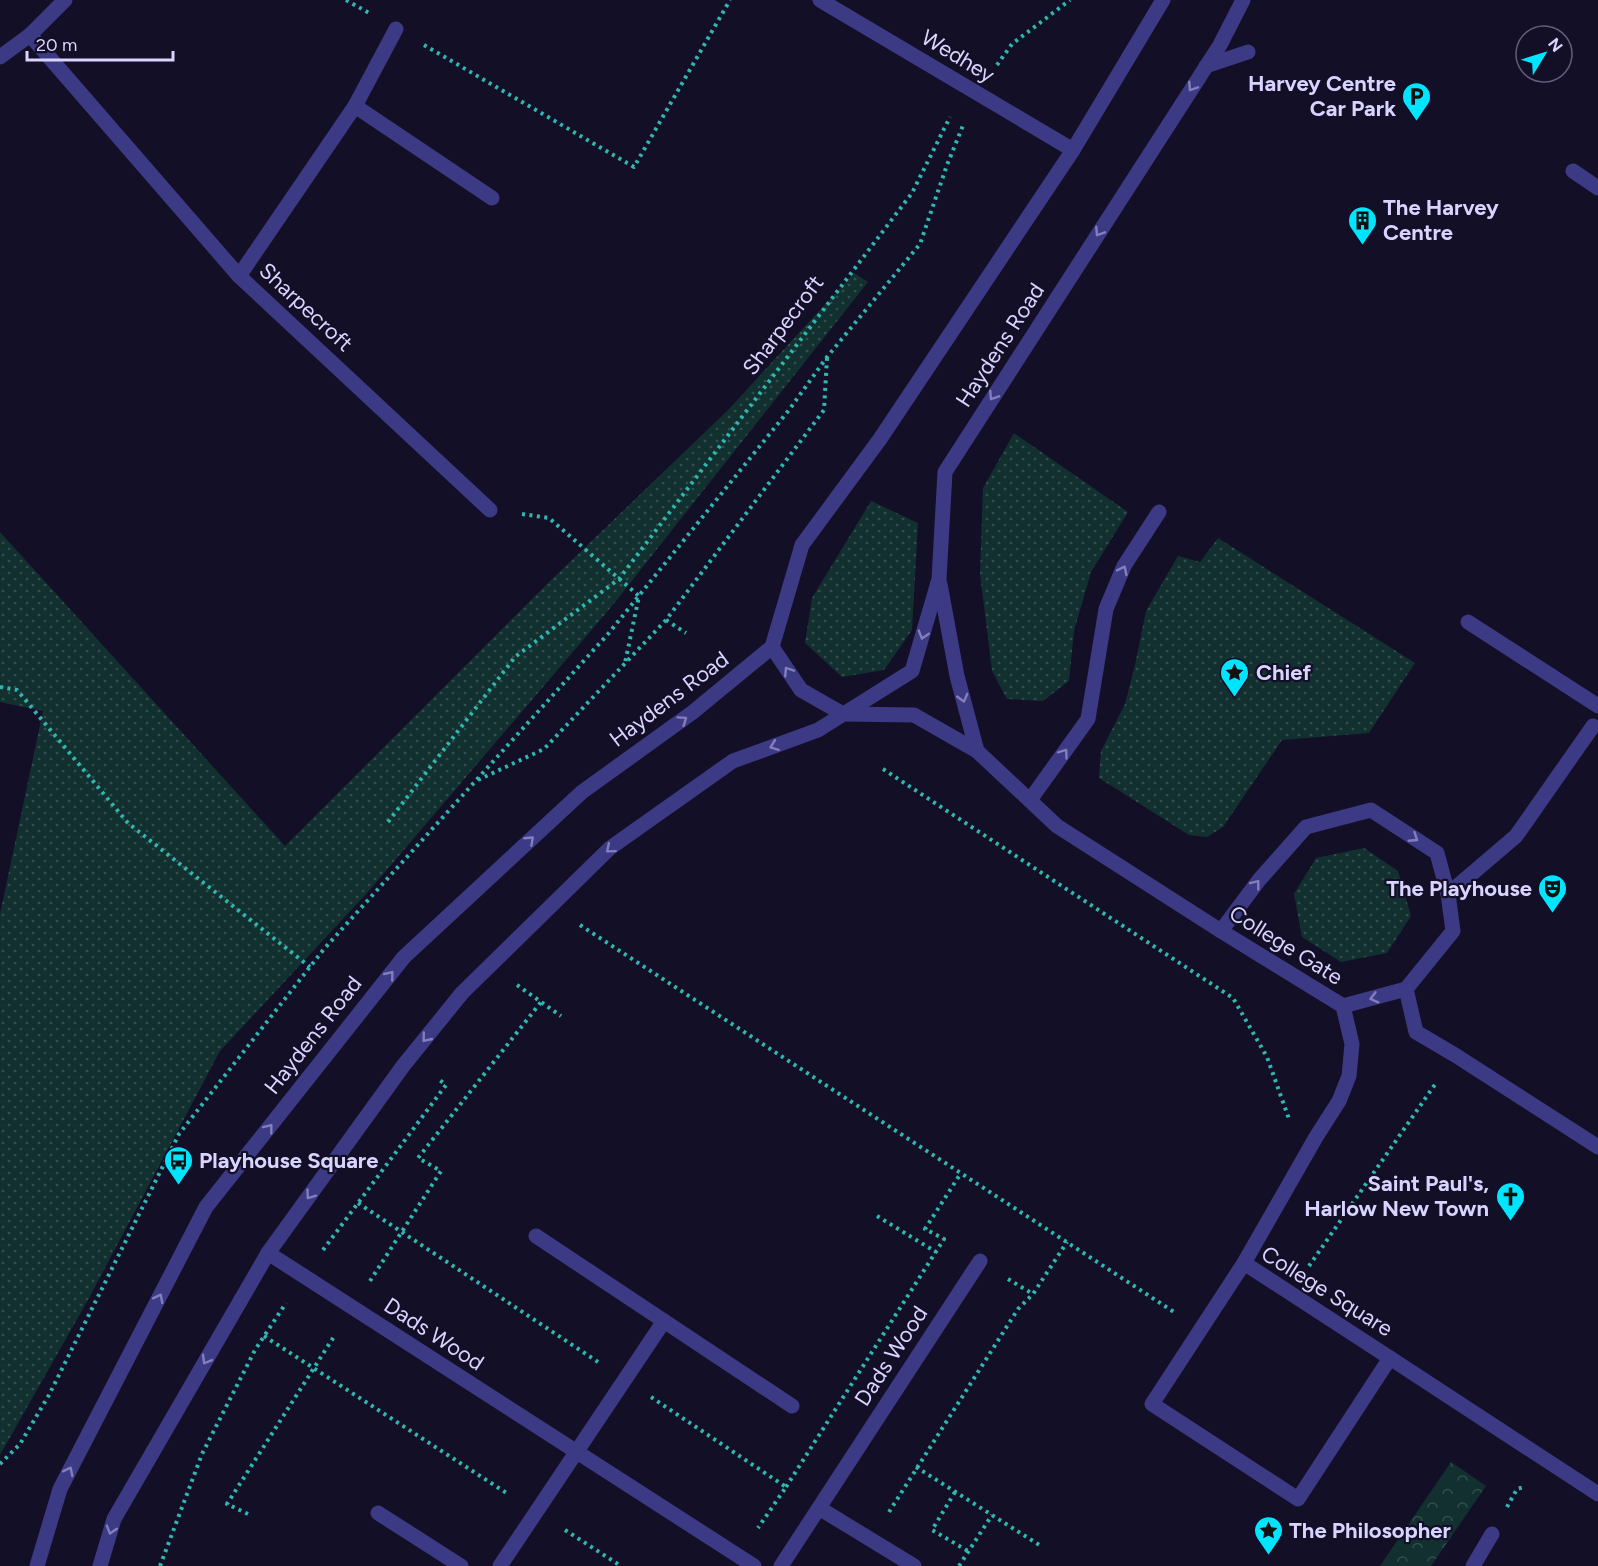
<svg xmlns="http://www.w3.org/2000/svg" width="1598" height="1566" font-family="Figtree,sans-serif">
  <defs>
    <pattern id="grass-dots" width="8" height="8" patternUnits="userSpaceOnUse" patternTransform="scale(1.5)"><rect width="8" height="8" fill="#12302f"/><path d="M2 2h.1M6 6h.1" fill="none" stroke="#344d4e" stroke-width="1.8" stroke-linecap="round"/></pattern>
    <pattern id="forest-crowns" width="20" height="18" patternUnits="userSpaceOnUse" patternTransform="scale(1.5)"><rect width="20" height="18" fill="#12302f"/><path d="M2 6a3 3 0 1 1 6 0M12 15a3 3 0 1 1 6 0" fill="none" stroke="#344d4e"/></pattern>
  </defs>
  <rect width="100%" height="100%" fill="#130f26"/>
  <g fill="url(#grass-dots)">
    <path d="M854,273L868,282L612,606L368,892L220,1051L88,1300L0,1455V914L43,711L0,702V532L285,846L548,583L729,409Z"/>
    <path d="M1014,433L1128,512L1091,572L1074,631L1069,681L1043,701L1007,699L992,671L980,574L983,488Z"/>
    <path d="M871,501L918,523L912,630L884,670L842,677L805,643L812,598Z"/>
    <path d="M1218,538L1415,663L1369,733L1282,740L1223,827L1207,837L1189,835L1099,778L1101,751L1125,704L1135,665L1146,611L1178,556L1200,562Z"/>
    <path d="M1364,848L1398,871L1411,916L1387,953L1341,962L1302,937L1294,894L1316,858Z"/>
  </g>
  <path fill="url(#forest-crowns)" d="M1451,1462L1486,1486L1431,1566H1380Z"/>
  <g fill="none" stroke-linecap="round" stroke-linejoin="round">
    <g stroke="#2fb8b0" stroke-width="4" stroke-dasharray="3 4.5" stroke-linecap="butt">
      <path d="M346,0L369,13"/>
      <path d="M424,45L634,167L730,0"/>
      <path d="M997,65L1012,44L1070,0"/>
      <path d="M522,514L549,518L639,596L625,663"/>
      <path d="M666,620L686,633"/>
      <path d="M0,687L17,690L128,823L310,967"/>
      <path d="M883,769L1233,998L1267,1057L1289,1119"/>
      <path d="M478,780L544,749L666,620L824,410L827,358"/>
      <path d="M388,822L515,657L619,579L912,193L950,117"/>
      <path d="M580,925L1174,1312"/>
      <path d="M517,985L561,1016"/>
      <path d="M358,1203L598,1362"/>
      <path d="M877,1216L936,1252"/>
      <path d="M323,1250L446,1085L437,1078"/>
      <path d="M1309,1266L1436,1083"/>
      <path d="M1008,1279L1033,1294L1067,1242"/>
      <path d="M370,1281L441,1171L418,1158L541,1002"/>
      <path d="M264,1336L508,1494"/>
      <path d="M651,1397L786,1487L758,1528"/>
      <path d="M0,1464L20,1444L49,1395L179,1134L324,949L608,634L789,410L827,357L920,244L947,165L964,123"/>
      <path d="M916,1467L1041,1546"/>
      <path d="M786,1487L944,1239L925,1229L961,1173"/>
      <path d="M955,1492L932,1530L968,1551"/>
      <path d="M1507,1507L1517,1489L1524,1487"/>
      <path d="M889,1512L1018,1309L1033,1294"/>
      <path d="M248,1514L227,1504L335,1335"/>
      <path d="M565,1530L621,1566"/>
      <path d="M160,1566L202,1454L255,1350L286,1303"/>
      <path d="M959,1566L992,1515"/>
    </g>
    <g stroke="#3d3a85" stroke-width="15">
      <path d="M820,0L1073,150"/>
      <path d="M30,35L65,0"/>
      <path d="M0,57L30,35L239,276L490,510"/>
      <path d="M1206,66L1248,52"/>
      <path d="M355,106L396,29"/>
      <path d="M1573,171L1598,188"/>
      <path d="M239,276L355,106L492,198"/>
      <path d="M1468,622L1598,706"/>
      <path d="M772,647L801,690L843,714L914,715L977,751L957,676L940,584"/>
      <path d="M977,751L1057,826L1221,931L1343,1006L1352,1044L1349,1076L1339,1101L1316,1137L1244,1263"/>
      <path d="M1030,800L1088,719L1106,609L1124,566L1159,512"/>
      <path d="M1448,894L1516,836L1593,726"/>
      <path d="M1221,931L1259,880L1306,827L1371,810L1437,853L1448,894L1453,931L1406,989L1343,1006"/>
      <path d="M1406,989L1416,1032L1455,1055L1598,1147"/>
      <path d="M536,1236L792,1406"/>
      <path d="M268,1253L754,1566"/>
      <path d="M1244,1263L1390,1358L1298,1499L1152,1404Z"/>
      <path d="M1390,1358L1598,1494"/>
      <path d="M819,1508L914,1566"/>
      <path d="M378,1513L461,1566"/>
      <path d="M37,1566L60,1489L206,1207L404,957L582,792L693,712L772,647L802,545L880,439L1073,150L1163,0"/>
      <path d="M100,1566L114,1519L268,1253L403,1066L462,993L610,848L733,761L818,730L912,671L939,579L945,472L1220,45L1243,0"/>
      <path d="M500,1566L664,1321"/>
      <path d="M781,1566L980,1261"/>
      <path d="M1473,1566L1492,1534"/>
    </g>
  </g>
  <defs><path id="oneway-chevron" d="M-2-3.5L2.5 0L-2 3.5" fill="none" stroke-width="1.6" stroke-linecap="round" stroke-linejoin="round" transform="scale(1.5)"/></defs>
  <g stroke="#837fbc">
    <use href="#oneway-chevron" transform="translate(1192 87) rotate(123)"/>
    <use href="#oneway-chevron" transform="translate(1099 232) rotate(123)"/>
    <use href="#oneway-chevron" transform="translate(993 396) rotate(123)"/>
    <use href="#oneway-chevron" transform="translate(1123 570) rotate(-64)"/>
    <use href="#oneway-chevron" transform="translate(923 635) rotate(107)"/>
    <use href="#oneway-chevron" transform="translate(788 671) rotate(-123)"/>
    <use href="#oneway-chevron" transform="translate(963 698) rotate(75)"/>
    <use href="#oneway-chevron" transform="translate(683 720) rotate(-35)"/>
    <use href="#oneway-chevron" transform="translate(774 746) rotate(160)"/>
    <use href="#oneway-chevron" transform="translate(1064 753) rotate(-54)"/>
    <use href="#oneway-chevron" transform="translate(1414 838) rotate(33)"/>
    <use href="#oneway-chevron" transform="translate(530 840) rotate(-43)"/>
    <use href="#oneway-chevron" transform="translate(610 849) rotate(140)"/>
    <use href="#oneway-chevron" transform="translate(1256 884) rotate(-52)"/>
    <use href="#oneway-chevron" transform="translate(390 975) rotate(-51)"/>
    <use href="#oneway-chevron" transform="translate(1374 998) rotate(165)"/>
    <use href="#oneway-chevron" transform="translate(426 1038) rotate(129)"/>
    <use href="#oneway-chevron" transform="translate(269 1128) rotate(-52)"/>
    <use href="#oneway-chevron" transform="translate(310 1195) rotate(126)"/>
    <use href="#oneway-chevron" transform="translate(159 1298) rotate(-63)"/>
    <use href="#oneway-chevron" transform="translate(206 1360) rotate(120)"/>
    <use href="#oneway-chevron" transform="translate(69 1471) rotate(-63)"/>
    <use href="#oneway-chevron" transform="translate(111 1530) rotate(107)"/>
  </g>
  <defs>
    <symbol id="parking-pin" viewBox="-11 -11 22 30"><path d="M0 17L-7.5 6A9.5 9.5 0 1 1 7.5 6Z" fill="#00e5ff" stroke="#130f26"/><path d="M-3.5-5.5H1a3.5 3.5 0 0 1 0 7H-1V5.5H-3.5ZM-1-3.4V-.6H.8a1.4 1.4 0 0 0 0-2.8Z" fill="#111"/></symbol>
    <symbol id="building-pin" viewBox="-11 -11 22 30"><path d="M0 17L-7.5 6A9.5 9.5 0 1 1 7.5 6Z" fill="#00e5ff" stroke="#130f26"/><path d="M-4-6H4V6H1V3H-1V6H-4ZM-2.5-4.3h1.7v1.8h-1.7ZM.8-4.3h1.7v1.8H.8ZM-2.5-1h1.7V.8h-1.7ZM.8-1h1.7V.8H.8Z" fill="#111"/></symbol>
    <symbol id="sight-pin" viewBox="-11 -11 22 30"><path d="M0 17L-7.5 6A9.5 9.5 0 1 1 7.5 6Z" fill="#00e5ff" stroke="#130f26"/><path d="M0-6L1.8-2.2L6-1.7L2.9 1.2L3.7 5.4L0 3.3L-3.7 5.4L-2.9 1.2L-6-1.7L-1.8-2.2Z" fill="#111"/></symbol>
    <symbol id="theatre-pin" viewBox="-11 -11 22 30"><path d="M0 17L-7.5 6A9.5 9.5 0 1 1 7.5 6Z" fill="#00e5ff" stroke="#130f26"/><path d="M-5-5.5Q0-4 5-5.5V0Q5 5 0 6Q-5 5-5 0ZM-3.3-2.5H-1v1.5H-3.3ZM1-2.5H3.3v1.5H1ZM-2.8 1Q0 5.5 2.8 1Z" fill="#111"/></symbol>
    <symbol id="bus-pin" viewBox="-11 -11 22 30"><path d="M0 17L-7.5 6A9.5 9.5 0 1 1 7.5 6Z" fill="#00e5ff" stroke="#130f26"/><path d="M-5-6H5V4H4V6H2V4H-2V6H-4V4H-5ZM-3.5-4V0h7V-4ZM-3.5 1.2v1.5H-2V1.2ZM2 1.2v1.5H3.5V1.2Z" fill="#111"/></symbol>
    <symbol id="church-pin" viewBox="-11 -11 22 30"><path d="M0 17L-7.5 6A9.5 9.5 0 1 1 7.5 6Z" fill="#00e5ff" stroke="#130f26"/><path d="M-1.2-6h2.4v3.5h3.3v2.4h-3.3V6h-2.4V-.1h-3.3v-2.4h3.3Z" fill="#111"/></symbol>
  </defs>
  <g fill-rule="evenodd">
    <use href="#parking-pin" x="1400" y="80" width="33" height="45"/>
    <use href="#building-pin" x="1346" y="204" width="33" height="45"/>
    <use href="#sight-pin" x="1218" y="656" width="33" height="45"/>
    <use href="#theatre-pin" x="1536" y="872" width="33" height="45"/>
    <use href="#bus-pin" x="162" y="1144" width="33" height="45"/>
    <use href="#church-pin" x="1494" y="1180" width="33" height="45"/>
    <use href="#sight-pin" x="1252" y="1514" width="33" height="45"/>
  </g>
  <g text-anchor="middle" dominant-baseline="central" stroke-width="4.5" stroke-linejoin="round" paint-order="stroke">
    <g font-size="22" fill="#d9d4ff" stroke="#130f26">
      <text transform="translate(958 56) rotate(31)">Wedhey</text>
      <text transform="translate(306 307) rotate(43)">Sharpecroft</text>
      <text transform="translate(783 325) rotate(-53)">Sharpecroft</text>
      <text transform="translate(1000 345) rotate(-57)">Haydens Road</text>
      <text transform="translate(669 699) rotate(-37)">Haydens Road</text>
      <text transform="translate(1286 945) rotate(32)">College Gate</text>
      <text transform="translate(313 1035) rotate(-52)">Haydens Road</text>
      <text transform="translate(1327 1291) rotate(32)">College Square</text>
      <text transform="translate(434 1334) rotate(33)">Dads Wood</text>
      <text transform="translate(891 1356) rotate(-57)">Dads Wood</text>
    </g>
    <g font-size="22" font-weight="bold" fill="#d9d4ff" stroke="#130f26" text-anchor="start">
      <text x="1396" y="83" text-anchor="end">Harvey Centre<tspan x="1396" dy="25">Car Park</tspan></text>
      <text x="1383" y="207">The Harvey<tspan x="1383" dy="25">Centre</tspan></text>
      <text x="1256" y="672">Chief</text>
      <text x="1532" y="888" text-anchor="end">The Playhouse</text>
      <text x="199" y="1160">Playhouse Square</text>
      <text x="1489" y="1183" text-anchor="end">Saint Paul's,<tspan x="1489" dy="25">Harlow New Town</tspan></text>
      <text x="1289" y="1530">The Philosopher</text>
    </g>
  </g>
  <g transform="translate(1544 54) rotate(52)"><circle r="28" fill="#130f26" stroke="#625e7d" stroke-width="1.5"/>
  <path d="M0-4.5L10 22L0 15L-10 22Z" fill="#00e5ff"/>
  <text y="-9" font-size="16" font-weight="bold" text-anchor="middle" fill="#d9d4ff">N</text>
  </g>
  <path d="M27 51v9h146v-9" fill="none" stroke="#d9d4ff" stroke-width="3"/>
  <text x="36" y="51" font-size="18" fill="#d9d4ff" stroke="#130f26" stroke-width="4.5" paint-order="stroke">20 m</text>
</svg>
